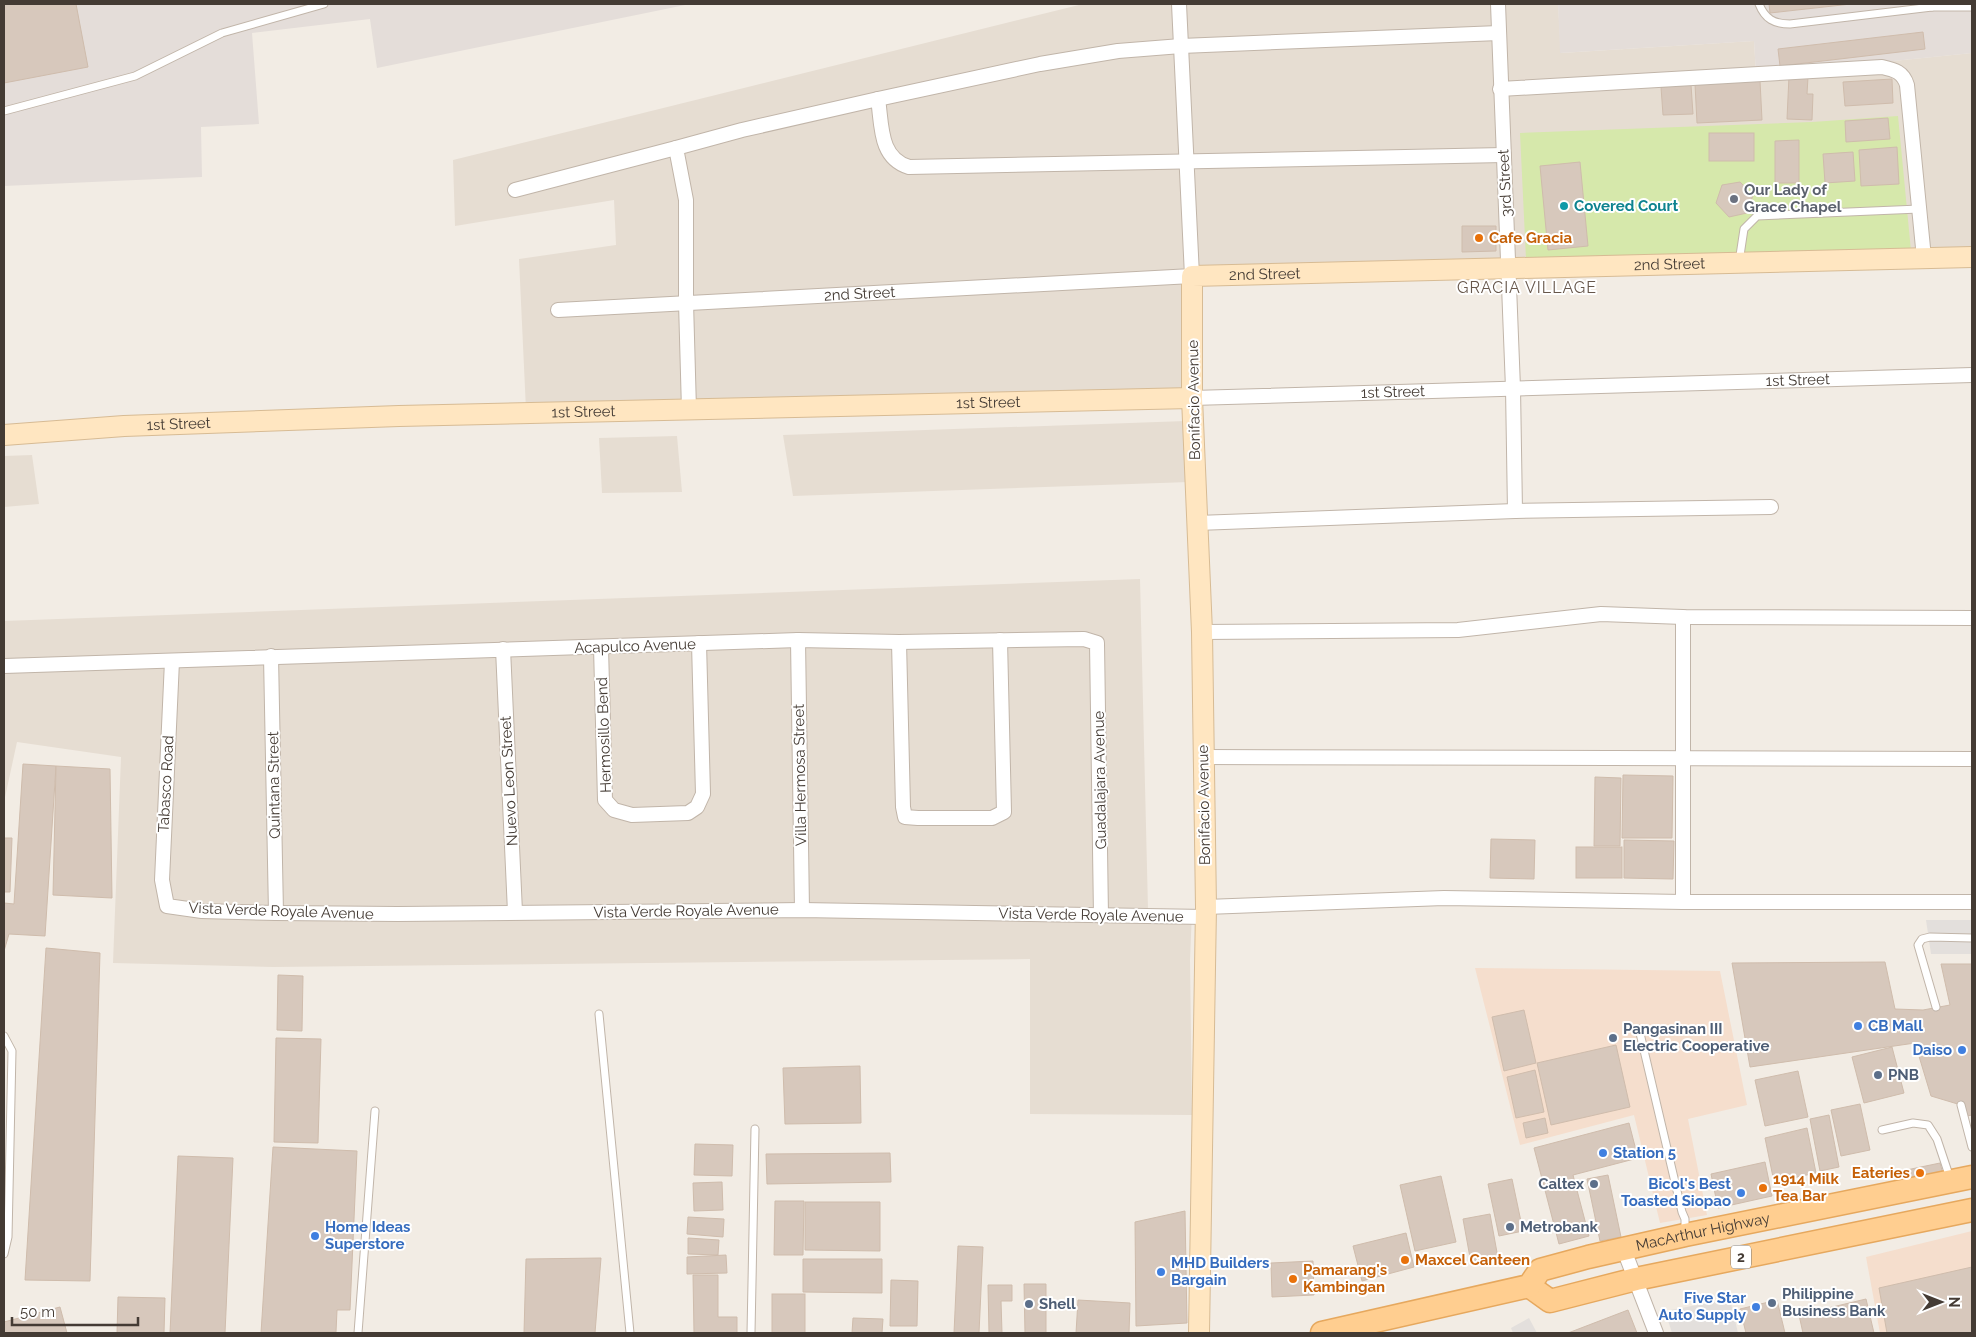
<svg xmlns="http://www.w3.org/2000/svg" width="1976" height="1337" font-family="Raleway,sans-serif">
  <rect width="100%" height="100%" fill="#f2ece4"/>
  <g fill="#e6ddd2">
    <path d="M1083,4H1558L1561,53L1754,41L1756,75L1972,53V247L1489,263L1183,268L1185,389L526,410L519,259L616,245L614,200L455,226L453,160Z"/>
    <path d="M1186,421L1189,482L793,496L783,435Z"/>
    <path d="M677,436L682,492L602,493L599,438Z"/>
    <path d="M32,455L39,504L4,507V456Z"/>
    <path d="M1140,579L1148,909L1192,911L1190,960L1192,1115L1030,1114V959L273,967L113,963L121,757L17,742L4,802V621Z"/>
  </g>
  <g fill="#f5decd">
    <path d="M1475,968L1720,971L1747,1105L1688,1119L1707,1215L1660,1223L1634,1115L1520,1145Z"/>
    <path d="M1972,1231V1333H1880L1866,1257Z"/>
  </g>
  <g fill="#e4ddd9">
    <path d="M4,4H690L377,68L370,19L252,33L259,124L201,127L202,177L4,186Z"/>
    <path d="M1558,4H1972V53L1756,75L1754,41L1560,53Z"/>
  </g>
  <path fill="#d6e8ab" d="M1898,116L1911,251L1526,259L1520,133L1812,122Z"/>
  <g fill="#e3dfdc">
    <path d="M1926,920H1972V954H1931Z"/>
    <path d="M1730,1299L1738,1333H1672L1665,1311Z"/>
    <path d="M1529,1318L1537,1333H1513L1511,1328Z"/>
  </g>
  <g fill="#d7c8bc" stroke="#cfbcac">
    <path d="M4,4H76L88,67L4,83Z"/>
    <path d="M1769,4H1851L1770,13Z"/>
    <path d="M1923,32L1925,49L1780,66L1778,49Z"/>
    <path d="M1789,76L1808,77L1807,94H1813L1812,120L1787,119Z"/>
    <path d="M1892,79L1893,103L1845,106L1843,82Z"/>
    <path d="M1760,81L1762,120L1697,123L1695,84Z"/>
    <path d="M1691,85L1693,114L1663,115L1661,87Z"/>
    <path d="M1888,118L1890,139L1846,142L1845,121Z"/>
    <rect x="1709" y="133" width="45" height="28"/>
    <path d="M1799,140V183H1775V141Z"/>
    <path d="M1897,147L1899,184L1861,186L1859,150Z"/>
    <path d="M1853,152L1855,181L1825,183L1823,154Z"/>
    <path d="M1580,162L1588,246L1548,250L1540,166Z"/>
    <path d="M1740,182L1753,195L1747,213L1729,217L1716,203L1722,185Z"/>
    <path d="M1462,226H1496V251L1462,252Z"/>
    <path d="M23,764L56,766L45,936L9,934L4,951V903L14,904Z"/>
    <path d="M56,766L110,769L112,898L53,895Z"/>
    <path d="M1623,775L1673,776L1672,838H1622Z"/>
    <path d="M1595,777L1621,778L1620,846H1594Z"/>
    <path d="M4,838H12L10,892H4Z"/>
    <path d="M1491,839L1535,840L1534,879L1490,878Z"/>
    <path d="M1624,840L1674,841L1673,879L1624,878Z"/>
    <rect x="1576" y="847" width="46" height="31"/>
    <path d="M46,948L100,953L90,1281L25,1280Z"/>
    <path d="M1885,962L1895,1009L1923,1010L1950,1005L1941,964H1972V1115L1967,1116L1961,1105L1931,1096L1915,1043L1750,1067L1732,963Z"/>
    <path d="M278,975L303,976L302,1031L277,1030Z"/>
    <path d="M1524,1010L1536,1063L1504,1071L1492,1017Z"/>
    <path d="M276,1038L321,1039L318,1143L274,1142Z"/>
    <path d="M1616,1045L1630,1107L1551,1125L1537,1063Z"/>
    <path d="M1892,1047L1904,1093L1864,1103L1852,1057Z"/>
    <path d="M860,1066L861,1123L785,1124L783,1068Z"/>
    <path d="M1535,1070L1544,1112L1516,1118L1507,1077Z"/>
    <path d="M1798,1071L1808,1117L1765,1126L1755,1080Z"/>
    <path d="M1860,1104L1870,1150L1841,1156L1831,1110Z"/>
    <path d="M1829,1115L1839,1167L1820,1171L1810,1119Z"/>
    <path d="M1545,1118L1548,1133L1526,1138L1523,1123Z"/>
    <path d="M1629,1123L1638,1158L1573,1175L1589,1236L1559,1244L1534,1148Z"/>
    <path d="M1807,1128L1816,1173L1774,1182L1765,1138Z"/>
    <path d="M695,1144L733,1145L732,1176L694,1175Z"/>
    <path d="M273,1147L357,1151L350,1310H337L336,1332L261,1333Z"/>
    <path d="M890,1153L891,1182L767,1184L766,1154Z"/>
    <path d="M178,1156L233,1158L225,1333H170Z"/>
    <path d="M1765,1162L1772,1196L1718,1208L1711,1174Z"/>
    <path d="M1940,1163L1943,1174L1899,1183L1897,1172Z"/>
    <path d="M1608,1175L1621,1237L1600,1241L1587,1179Z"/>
    <path d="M1441,1176L1456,1242L1415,1251L1400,1185Z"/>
    <path d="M1512,1179L1523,1231L1499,1236L1488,1184Z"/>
    <path d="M722,1182L723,1210L694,1211L693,1183Z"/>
    <path d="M775,1201H804L803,1255H774Z"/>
    <path d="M805,1202H880V1251L805,1250Z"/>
    <path d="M1185,1211L1187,1323L1136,1326L1135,1222Z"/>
    <path d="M1490,1214L1498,1258L1471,1263L1463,1219Z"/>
    <path d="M688,1217L724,1219L723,1237L687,1234Z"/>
    <path d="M1406,1233L1414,1267L1362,1281L1353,1246Z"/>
    <path d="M688,1238L719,1240L718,1255L688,1254Z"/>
    <path d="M958,1246L983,1247L979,1333H954Z"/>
    <path d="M726,1255L727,1273L687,1274V1257Z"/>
    <path d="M601,1258L595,1333H524L526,1259Z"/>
    <path d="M803,1259H882V1293L803,1292Z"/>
    <path d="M1313,1261L1314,1295L1272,1297L1271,1263Z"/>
    <path d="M1972,1267V1333H1887L1879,1288Z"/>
    <path d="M693,1275H718V1317H737V1333H694Z"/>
    <path d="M891,1280L918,1281L917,1326H890Z"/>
    <path d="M1024,1284H1046V1333H1025Z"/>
    <path d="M988,1285H1012V1301H1001L1002,1333H989Z"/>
    <rect x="772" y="1294" width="33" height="39"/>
    <path d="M118,1297L165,1298L164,1333H117Z"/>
    <path d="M1866,1299L1874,1333H1803L1799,1315Z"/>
    <path d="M1078,1300L1130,1303L1129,1333H1076Z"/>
    <path d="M1777,1300L1785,1333H1746L1740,1309Z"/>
    <path d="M60,1307L67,1333H4V1322Z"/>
    <path d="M1628,1310L1637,1333H1568Z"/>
    <path d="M853,1318L883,1319L882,1333H852Z"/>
  </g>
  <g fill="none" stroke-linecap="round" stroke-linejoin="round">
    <defs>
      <g id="lane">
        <path d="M1759,4C1765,19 1774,24 1790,24L1932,7L1931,4"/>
        <path d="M1932,7H1972"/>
        <path d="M4,111L135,76L222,33L324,4"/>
        <path d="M1739,262L1744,229L1757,216L1919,209"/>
        <path d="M1936,1007L1918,945L1922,939L1930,937L1972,938"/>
        <path d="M599,1014L630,1333"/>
        <path d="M1639,1029L1682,1212L1685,1219V1232"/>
        <path d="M4,1036L12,1051L8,1237L4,1254"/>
        <path d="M1961,1105L1972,1147"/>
        <path d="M1882,1130L1913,1123L1928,1125L1937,1139L1950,1178"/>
        <path d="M358,1333L375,1111"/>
        <path d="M751,1333L755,1129"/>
      </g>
      <g id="street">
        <path d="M1498,4L1513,388L1515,511"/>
        <path d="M1500,89L1882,67C1895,70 1903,72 1907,85L1924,258"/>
        <path d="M878,99C882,125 879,158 909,167L1504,155"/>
        <path d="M515,190L676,148"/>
        <path id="s1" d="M558,310L1192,276L1179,4"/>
        <path id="s2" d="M1192,398L1972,375"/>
        <path d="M689,410L686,302V200L676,148L742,130L878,99L1040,64L1118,51L1181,46L1499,33"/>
        <path d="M1197,523L1515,511L1771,507"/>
        <path d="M1683,617V902"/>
        <path d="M1202,632L1458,630L1601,614L1683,617L1972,618"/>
        <path d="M798,640L802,910"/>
        <path d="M899,642L903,807L905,817L918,818H992L1004,812L1000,640"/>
        <path d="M601,647L605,800L614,810L632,815L688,813L697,807L703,794L699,643"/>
        <path d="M503,649L515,912"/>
        <path d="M271,656L276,913"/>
        <path d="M172,661L162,880L167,906L202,911L276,913L398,914L802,910L1205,917"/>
        <path d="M4,666L798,640L899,642L1084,639L1097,643L1101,916"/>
        <path d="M1204,757L1972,759"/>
        <path d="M1206,907L1444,898L1683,902H1972"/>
        <path d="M1624,1250L1656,1333"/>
      </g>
      <g id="secondary">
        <path id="s3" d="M4,435L124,426L399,416L1192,398"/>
        <path id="s4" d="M1199,1333L1206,907L1202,632L1192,398V276L1972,257"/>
      </g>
      <g id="primary">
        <path d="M1529,1286L1550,1301L1636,1279L1972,1210"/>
        <path id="s5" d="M1322,1333L1529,1286L1540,1270L1588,1257L1685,1235L1972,1177"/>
      </g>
    </defs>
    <use href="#lane" stroke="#c1b5a9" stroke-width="9"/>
    <use href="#street" stroke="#c1b5a9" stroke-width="16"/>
    <use href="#secondary" stroke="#d7bb94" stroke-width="22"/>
    <use href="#primary" stroke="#e6a85e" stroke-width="25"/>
    <use href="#lane" stroke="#fff" stroke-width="7"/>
    <use href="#street" stroke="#fff" stroke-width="14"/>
    <use href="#secondary" stroke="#ffe6c1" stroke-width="20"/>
    <use href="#primary" stroke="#ffce90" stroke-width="22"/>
  </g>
  <circle fill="#6b7280" stroke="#fff" stroke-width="2" cx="1734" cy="199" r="5"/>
  <circle fill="#0f9aa8" stroke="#fff" stroke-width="2" cx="1564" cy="206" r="5"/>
  <g fill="#e8710a" stroke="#fff" stroke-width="2">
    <circle cx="1479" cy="238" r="5"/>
    <circle cx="1920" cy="1173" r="5"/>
    <circle cx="1763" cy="1188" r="5"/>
    <circle cx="1405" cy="1260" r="5"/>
    <circle cx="1293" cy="1279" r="5"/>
  </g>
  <g fill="#3f7fe0" stroke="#fff" stroke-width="2">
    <circle cx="1858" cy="1026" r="5"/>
    <circle cx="1962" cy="1050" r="5"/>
    <circle cx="1603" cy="1153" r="5"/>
    <circle cx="1741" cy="1193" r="5"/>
    <circle cx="315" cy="1236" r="5"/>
    <circle cx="1161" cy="1272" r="5"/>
    <circle cx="1756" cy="1307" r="5"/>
  </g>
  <g fill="#5c6f8a" stroke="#fff" stroke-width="2">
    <circle cx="1613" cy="1038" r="5"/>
    <circle cx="1878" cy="1075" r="5"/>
    <circle cx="1594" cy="1184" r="5"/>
    <circle cx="1510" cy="1227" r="5"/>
    <circle cx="1772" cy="1303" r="5"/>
    <circle cx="1029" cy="1304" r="5"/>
  </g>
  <g text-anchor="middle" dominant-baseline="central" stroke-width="4" stroke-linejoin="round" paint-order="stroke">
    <rect fill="#fff" stroke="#7c7671" stroke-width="1" x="1731" y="1245.5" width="20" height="23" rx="4"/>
    <g font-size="14" font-weight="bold" fill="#443b34">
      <text x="1741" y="1257">2</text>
    </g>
    <g font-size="15" fill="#443b34" stroke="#fff">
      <text transform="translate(1505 183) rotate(-93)">3rd Street</text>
      <text stroke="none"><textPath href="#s4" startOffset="1535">2nd Street</textPath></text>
      <text stroke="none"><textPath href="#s4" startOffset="1130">2nd Street</textPath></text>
      <text stroke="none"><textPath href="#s1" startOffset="302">2nd Street</textPath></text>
      <text stroke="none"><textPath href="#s2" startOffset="606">1st Street</textPath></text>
      <text stroke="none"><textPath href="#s2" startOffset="201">1st Street</textPath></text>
      <text transform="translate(1194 400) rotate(-91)">Bonifacio Avenue</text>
      <text stroke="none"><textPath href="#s3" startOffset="985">1st Street</textPath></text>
      <text stroke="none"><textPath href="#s3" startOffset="580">1st Street</textPath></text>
      <text stroke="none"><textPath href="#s3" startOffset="175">1st Street</textPath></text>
      <text transform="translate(635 646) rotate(-2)">Acapulco Avenue</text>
      <text transform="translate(604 735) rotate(-92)">Hermosillo Bend</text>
      <text transform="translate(800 775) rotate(-91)">Villa Hermosa Street</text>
      <text transform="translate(1100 780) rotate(-91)">Guadalajara Avenue</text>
      <text transform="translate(509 781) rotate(-93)">Nuevo Leon Street</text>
      <text transform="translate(166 784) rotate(-87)">Tabasco Road</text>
      <text transform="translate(274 785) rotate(-91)">Quintana Street</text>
      <text transform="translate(1204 805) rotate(-91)">Bonifacio Avenue</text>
      <text transform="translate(281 911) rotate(2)">Vista Verde Royale Avenue</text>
      <text transform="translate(686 911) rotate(-1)">Vista Verde Royale Avenue</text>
      <text transform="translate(1091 915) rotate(1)">Vista Verde Royale Avenue</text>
      <text stroke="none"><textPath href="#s5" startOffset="399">MacArthur Highway</textPath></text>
    </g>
    <g font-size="15" font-weight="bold" fill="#5b616d" stroke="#fff" text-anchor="start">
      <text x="1744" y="190">Our Lady of<tspan x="1744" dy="17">Grace Chapel</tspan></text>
    </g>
    <g font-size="15" font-weight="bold" fill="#0d838f" stroke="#fff" text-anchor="start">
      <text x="1574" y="206">Covered Court</text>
    </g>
    <g font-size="15" font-weight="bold" fill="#c56008" stroke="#fff" text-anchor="start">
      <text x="1489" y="238">Cafe Gracia</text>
      <text x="1910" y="1173" text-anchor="end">Eateries</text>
      <text x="1773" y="1179">1914 Milk<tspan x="1773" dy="17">Tea Bar</tspan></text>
      <text x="1415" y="1260">Maxcel Canteen</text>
      <text x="1303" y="1270">Pamarang's<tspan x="1303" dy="17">Kambingan</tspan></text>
    </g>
    <g font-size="15" font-weight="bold" fill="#366cbe" stroke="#fff" text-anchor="start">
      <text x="1868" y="1026">CB Mall</text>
      <text x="1952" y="1050" text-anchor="end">Daiso</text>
      <text x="1613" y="1153">Station 5</text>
      <text x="1731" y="1184" text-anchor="end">Bicol's Best<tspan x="1731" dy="17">Toasted Siopao</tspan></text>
      <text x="325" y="1227">Home Ideas<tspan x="325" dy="17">Superstore</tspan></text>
      <text x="1171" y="1263">MHD Builders<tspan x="1171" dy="17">Bargain</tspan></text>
      <text x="1746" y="1298" text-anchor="end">Five Star<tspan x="1746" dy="17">Auto Supply</tspan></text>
    </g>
    <g font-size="15" font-weight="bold" fill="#4e5e75" stroke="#fff" text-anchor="start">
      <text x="1623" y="1029">Pangasinan III<tspan x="1623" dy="17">Electric Cooperative</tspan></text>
      <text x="1888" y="1075">PNB</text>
      <text x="1584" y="1184" text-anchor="end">Caltex</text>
      <text x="1520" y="1227">Metrobank</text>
      <text x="1782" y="1294">Philippine<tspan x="1782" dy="17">Business Bank</tspan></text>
      <text x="1039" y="1304">Shell</text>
    </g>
    <g font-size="16" letter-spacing="1" fill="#67574b" stroke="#fff">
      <text x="1527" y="287">GRACIA VILLAGE</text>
    </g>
  </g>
  <rect width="1976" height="1337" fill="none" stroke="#443b34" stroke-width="10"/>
  <g transform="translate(1941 1302) rotate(90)" stroke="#ffffff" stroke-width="4" paint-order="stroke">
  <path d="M0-4L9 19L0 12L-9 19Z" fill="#443b34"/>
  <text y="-8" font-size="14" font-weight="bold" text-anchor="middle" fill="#443b34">N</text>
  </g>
  <path d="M12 1317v8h126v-8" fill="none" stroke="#443b34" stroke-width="2.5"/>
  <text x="20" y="1317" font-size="15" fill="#443b34" stroke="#ffffff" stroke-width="4" paint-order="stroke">50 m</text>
</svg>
